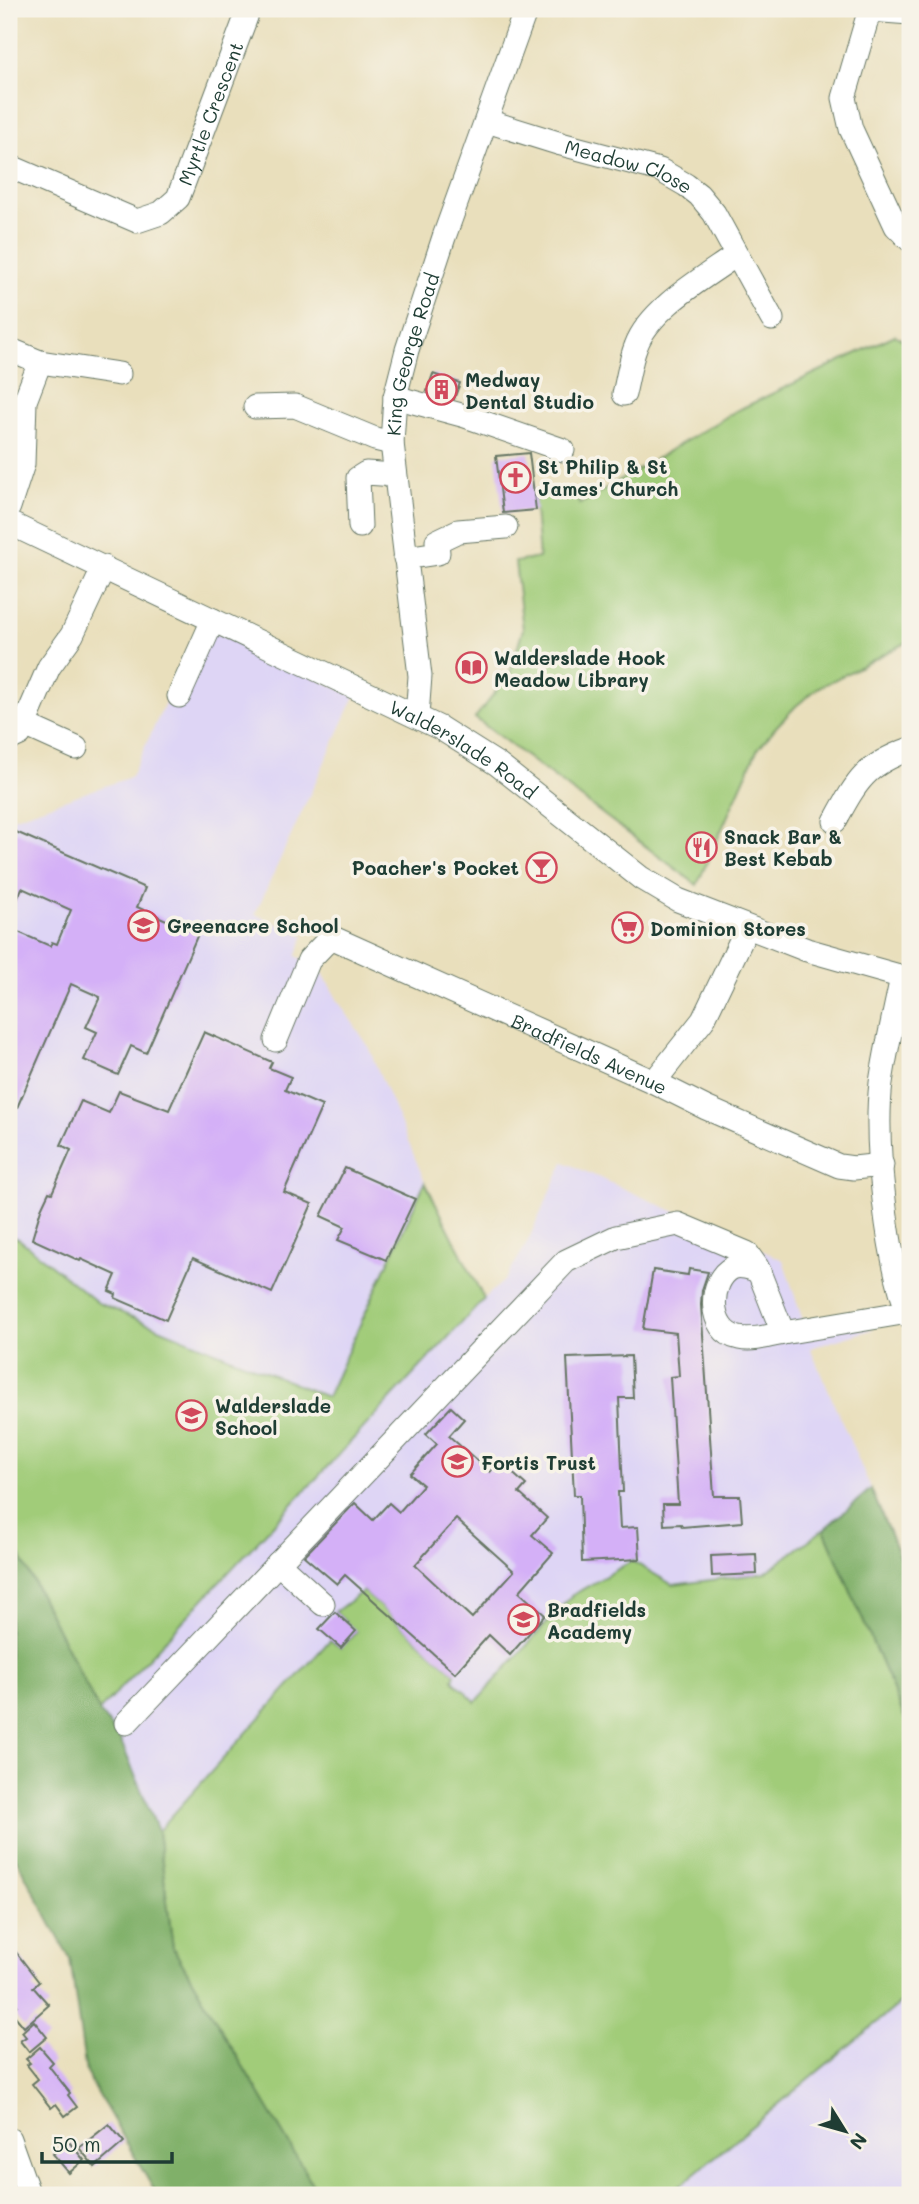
<svg xmlns="http://www.w3.org/2000/svg" width="919" height="2204" font-family="Mali,sans-serif">
  <rect width="100%" height="100%" fill="#f7f3e8"/>
  <filter id="ink" filterUnits="userSpaceOnUse"><feTurbulence type="fractalNoise" baseFrequency=".0143" numOctaves="2"/><feDisplacementMap in="SourceGraphic" scale="14" xChannelSelector="R" yChannelSelector="G"/><feConvolveMatrix kernelMatrix="1 2 1 2 8 2 1 2 1" color-interpolation-filters="sRGB"/></filter>
  <filter id="wash" filterUnits="userSpaceOnUse"><feTurbulence type="fractalNoise" baseFrequency=".00686" numOctaves="4" result="noise"/><feDisplacementMap in="SourceGraphic" scale="28" xChannelSelector="R" yChannelSelector="G"/><feGaussianBlur stdDeviation="1.57" result="paint"/><feColorMatrix in="noise" values="0 0 0 0 0 0 0 0 0 0 0 0 0 0 0 0 0 1.4 0 .05"/><feComposite in="paint" operator="in"/></filter>
  <g filter="url(#wash)">
    <rect width="100%" height="100%" fill="#e9dfbc"/>
    <path fill="#ded5f5" d="M201,625L355,696L255,914L304,936L296,956L320,968L338,1001L367,1044L425,1182L484,1298L505,1280L526,1245L564,1162L783,1260L803,1321L874,1329L810,1348L871,1489L825,1530L910,1730V2195H319L173,1948L120,1739L99,1711L9,1534V819L131,777Z"/>
    <g fill="#a1cc79" stroke="#608456" stroke-width="2">
      <path d="M895,335L910,345V641L818,688L796,706L776,727L757,750L697,885L475,718L510,673L523,629L515,562L539,558L534,497L572,489L580,504L736,411Z"/>
      <path d="M425,1182L484,1299L99,1711L9,1534V1235L19,1239L98,1303L327,1397Z"/>
      <path d="M824,1529L910,1730V1995L669,2195H319L173,1948L158,1831L330,1640L341,1648L356,1632L335,1612L363,1591L455,1673L453,1680L476,1702L571,1596L632,1561L673,1585L765,1573Z"/>
    </g>
    <g fill="#80b069" stroke="#50764e" stroke-width="2">
      <path d="M871,1489L910,1582V1730L824,1529Z"/>
      <path d="M9,1534L99,1711L120,1739L158,1831L173,1948L319,2195H157L86,2073L70,1959L9,1845Z"/>
    </g>
    <g id="blocks">
      <g fill="#d4b0f7" fill-rule="evenodd">
        <path d="M433,374L460,383L454,399L427,391Z"/>
        <path d="M529,453L536,510L503,513L496,456Z"/>
        <path d="M9,829L145,888L137,907L198,934L146,1053L131,1046L118,1075L84,1060L97,1032L86,1027L100,997L71,984L9,1126V928L50,946L52,942L57,944L71,910L22,888L9,918Z"/>
        <path d="M204,1032L272,1062L269,1068L291,1077L285,1090L322,1106L284,1192L312,1204L272,1293L193,1258L166,1320L115,1298L116,1294L109,1291L116,1275L81,1259L80,1261L32,1239L41,1209L49,1192L52,1193L71,1150L61,1145L81,1101L109,1113L119,1091L169,1110Z"/>
        <path d="M345,1168L415,1199L386,1260L338,1240L345,1227L321,1216Z"/>
        <path d="M689,1269L708,1272L702,1290L701,1305L714,1496H740L742,1522L682,1527L681,1524L664,1525L663,1504H678L670,1377L679,1376L676,1333L643,1329L653,1270L688,1275Z"/>
        <path d="M631,1356L633,1398H619L623,1492H618L620,1528L638,1527L640,1559L582,1562L580,1495H574L567,1358Z"/>
        <path d="M451,1407L464,1419L449,1436L490,1472L499,1461L526,1485L519,1493L547,1518L532,1535L553,1553L519,1592L545,1615L510,1655L489,1635L455,1673L345,1575L337,1584L304,1556L355,1503L373,1520L389,1503L399,1512L423,1485L410,1474L437,1444L426,1434ZM456,1519L514,1571L472,1618L415,1565Z"/>
        <path d="M756,1554L757,1574L712,1576L711,1556Z"/>
        <path d="M335,1612L356,1631L341,1648L319,1629Z"/>
        <path d="M9,1943L39,1982L33,1987L49,2005L24,2027L10,2010L17,2005L9,1996Z"/>
        <path d="M34,2021L47,2037L29,2052L20,2041L26,2037L22,2032Z"/>
        <path d="M40,2047L53,2062L49,2066L70,2093L68,2095L77,2107L65,2116L56,2104L51,2108L32,2084L38,2079L27,2065L30,2063L26,2059Z"/>
        <path d="M109,2124L124,2142L95,2167L79,2148Z"/>
        <path d="M69,2142L84,2160L69,2173L53,2154Z"/>
      </g>
    </g>
  </g>
  <g filter="url(#ink)">
    <use href="#blocks" fill-opacity="0" stroke="#667664" stroke-width="2"/>
    <g fill="none" stroke-linecap="round" stroke-linejoin="round">
      <defs>
        <g id="minor">
          <path d="M870,9L844,98L851,129L896,226L910,240"/>
          <path d="M870,10L910,13"/>
          <path id="s1" d="M487,121L561,144L660,170L686,185L699,195L714,213L772,319"/>
          <path id="s2" d="M9,166L137,221L161,213L178,198L249,9"/>
          <path d="M9,351L16,352L40,362L119,374"/>
          <path d="M624,394C628,378 630,361 636,346C650,308 704,278 736,255"/>
          <path d="M395,397L465,416L563,450"/>
          <path d="M255,407L295,406L375,439L392,443"/>
          <path d="M9,507L23,464L25,401L40,362"/>
          <path id="s3" d="M9,523L440,728L497,764L641,878L678,900L807,950L910,979"/>
          <path d="M360,526L358,478L366,473L395,475"/>
          <path d="M405,558L438,553L437,541L458,531L506,527"/>
          <path d="M179,696L213,620"/>
          <path id="s4" d="M417,716L420,676L392,443L395,397L407,350L444,237L526,9"/>
          <path d="M25,725L76,748"/>
          <path d="M9,739L20,734L49,667L72,635L104,567"/>
          <path d="M835,821C857,781 865,765 910,749"/>
          <path d="M902,977C895,1012 886,1048 881,1083C874,1142 887,1263 910,1317"/>
          <path id="s5" d="M276,1040L309,960L331,937L654,1082L706,1108L839,1166L854,1168L882,1165"/>
          <path d="M654,1082L703,1020L747,928"/>
          <path d="M759,1271C751,1269 741,1264 732,1268C708,1280 707,1332 739,1338C753,1341 769,1336 783,1333"/>
          <path d="M278,1563L323,1604"/>
          <path d="M126,1723L566,1261L616,1237L678,1224L747,1253L757,1267L783,1333L908,1312"/>
          <path d="M9,2139L29,2195"/>
        </g>
      </defs>
      <use href="#minor" stroke="#667664" stroke-width="25"/>
      <use href="#minor" stroke="#fff" stroke-width="23"/>
    </g>
  </g>
  <defs>
    <symbol id="building-ring" viewBox="-11 -11 22 22"><circle r="9.5" fill="#f7f3e8" stroke="#d1495b" stroke-width="1.5"/><path d="M-4-6H4V6H1V3H-1V6H-4ZM-2.5-4.3h1.7v1.8h-1.7ZM.8-4.3h1.7v1.8H.8ZM-2.5-1h1.7V.8h-1.7ZM.8-1h1.7V.8H.8Z" fill="#d1495b"/></symbol>
    <symbol id="church-ring" viewBox="-11 -11 22 22"><circle r="9.5" fill="#f7f3e8" stroke="#d1495b" stroke-width="1.5"/><path d="M-1.2-6h2.4v3.5h3.3v2.4h-3.3V6h-2.4V-.1h-3.3v-2.4h3.3Z" fill="#d1495b"/></symbol>
    <symbol id="library-ring" viewBox="-11 -11 22 22"><circle r="9.5" fill="#f7f3e8" stroke="#d1495b" stroke-width="1.5"/><path d="M-6-4Q-3-5.5-.7-3.5V5Q-3 3-6 4ZM6-4Q3-5.5 .7-3.5V5Q3 3 6 4Z" fill="#d1495b"/></symbol>
    <symbol id="restaurant-ring" viewBox="-11 -11 22 22"><circle r="9.5" fill="#f7f3e8" stroke="#d1495b" stroke-width="1.5"/><path d="M-5-6h1v4h1v-4h1v4h1v-4h1v5L-1.5 .5V6h-2V.5L-5-1ZM5-6V6H3V1.5H1.5Q1.5-4 5-6Z" fill="#d1495b"/></symbol>
    <symbol id="bar-ring" viewBox="-11 -11 22 22"><circle r="9.5" fill="#f7f3e8" stroke="#d1495b" stroke-width="1.5"/><path d="M-6-5H6L.8 .8V4.5H3.5V6h-7V4.5H-.8V.8Z" fill="#d1495b"/></symbol>
    <symbol id="school-ring" viewBox="-11 -11 22 22"><circle r="9.5" fill="#f7f3e8" stroke="#d1495b" stroke-width="1.5"/><path d="M0-5L7-2L0 1L-7-2ZM-4 1L0 2.5L4 1V4Q0 6-4 4Z" fill="#d1495b"/></symbol>
    <symbol id="supermarket-ring" viewBox="-11 -11 22 22"><circle r="9.5" fill="#f7f3e8" stroke="#d1495b" stroke-width="1.5"/><path d="M-6-5.5h2.5l.6 2H6L4.5 2H-2.5L-4.4-4H-6ZM-1.5 3.2a1.3 1.3 0 1 0 .1 0ZM3 3.2a1.3 1.3 0 1 0 .1 0Z" fill="#d1495b"/></symbol>
  </defs>
  <g fill-rule="evenodd">
    <use href="#building-ring" x="424" y="372" width="35" height="35"/>
    <use href="#church-ring" x="498" y="460" width="35" height="35"/>
    <use href="#library-ring" x="454" y="650" width="35" height="35"/>
    <use href="#restaurant-ring" x="684" y="830" width="35" height="35"/>
    <use href="#bar-ring" x="524" y="850" width="35" height="35"/>
    <use href="#school-ring" x="126" y="908" width="35" height="35"/>
    <use href="#supermarket-ring" x="610" y="910" width="35" height="35"/>
    <use href="#school-ring" x="174" y="1398" width="35" height="35"/>
    <use href="#school-ring" x="440" y="1444" width="35" height="35"/>
    <use href="#school-ring" x="506" y="1602" width="35" height="35"/>
  </g>
  <g text-anchor="middle" dominant-baseline="central" stroke-width="7" stroke-linejoin="round" paint-order="stroke">
    <g font-size="19" fill="#1f3d34" stroke="#f7f3e8">
      <text stroke="none"><textPath href="#s2" startOffset="278">Myrtle Crescent</textPath></text>
      <text stroke="none"><textPath href="#s1" startOffset="149">Meadow Close</textPath></text>
      <text stroke="none"><textPath href="#s4" startOffset="366">King George Road</textPath></text>
      <text stroke="none"><textPath href="#s3" startOffset="508">Walderslade Road</textPath></text>
      <text stroke="none"><textPath href="#s5" startOffset="402">Bradfields Avenue</textPath></text>
    </g>
    <g font-size="19" font-weight="bold" fill="#1f3d34" stroke="#f7f3e8" text-anchor="start">
      <text x="465" y="379">Medway<tspan x="465" dy="22">Dental Studio</tspan></text>
      <text x="538" y="466">St Philip &amp; St<tspan x="538" dy="22">James' Church</tspan></text>
      <text x="494" y="657">Walderslade Hook<tspan x="494" dy="22">Meadow Library</tspan></text>
      <text x="724" y="836">Snack Bar &amp;<tspan x="724" dy="22">Best Kebab</tspan></text>
      <text x="519" y="867" text-anchor="end">Poacher's Pocket</text>
      <text x="167" y="925">Greenacre School</text>
      <text x="650" y="928">Dominion Stores</text>
      <text x="215" y="1405">Walderslade<tspan x="215" dy="22">School</tspan></text>
      <text x="481" y="1462">Fortis Trust</text>
      <text x="547" y="1609">Bradfields<tspan x="547" dy="22">Academy</tspan></text>
    </g>
  </g>
  <rect width="919" height="2204" fill="none" stroke="#f7f3e8" stroke-width="35"/>
  <g transform="translate(845 2131) rotate(127)" stroke="#f7f3e8" stroke-width="5" paint-order="stroke">
  <path d="M0-5L12 26L0 18L-12 26Z" fill="#1f3d34"/>
  <text y="-10" font-size="19" font-weight="bold" text-anchor="middle" fill="#1f3d34">N</text>
  </g>
  <path d="M42 2152v10h130v-10" fill="none" stroke="#1f3d34" stroke-width="3.5"/>
  <text x="52" y="2152" font-size="21" fill="#1f3d34" stroke="#f7f3e8" stroke-width="5" paint-order="stroke">50 m</text>
</svg>
